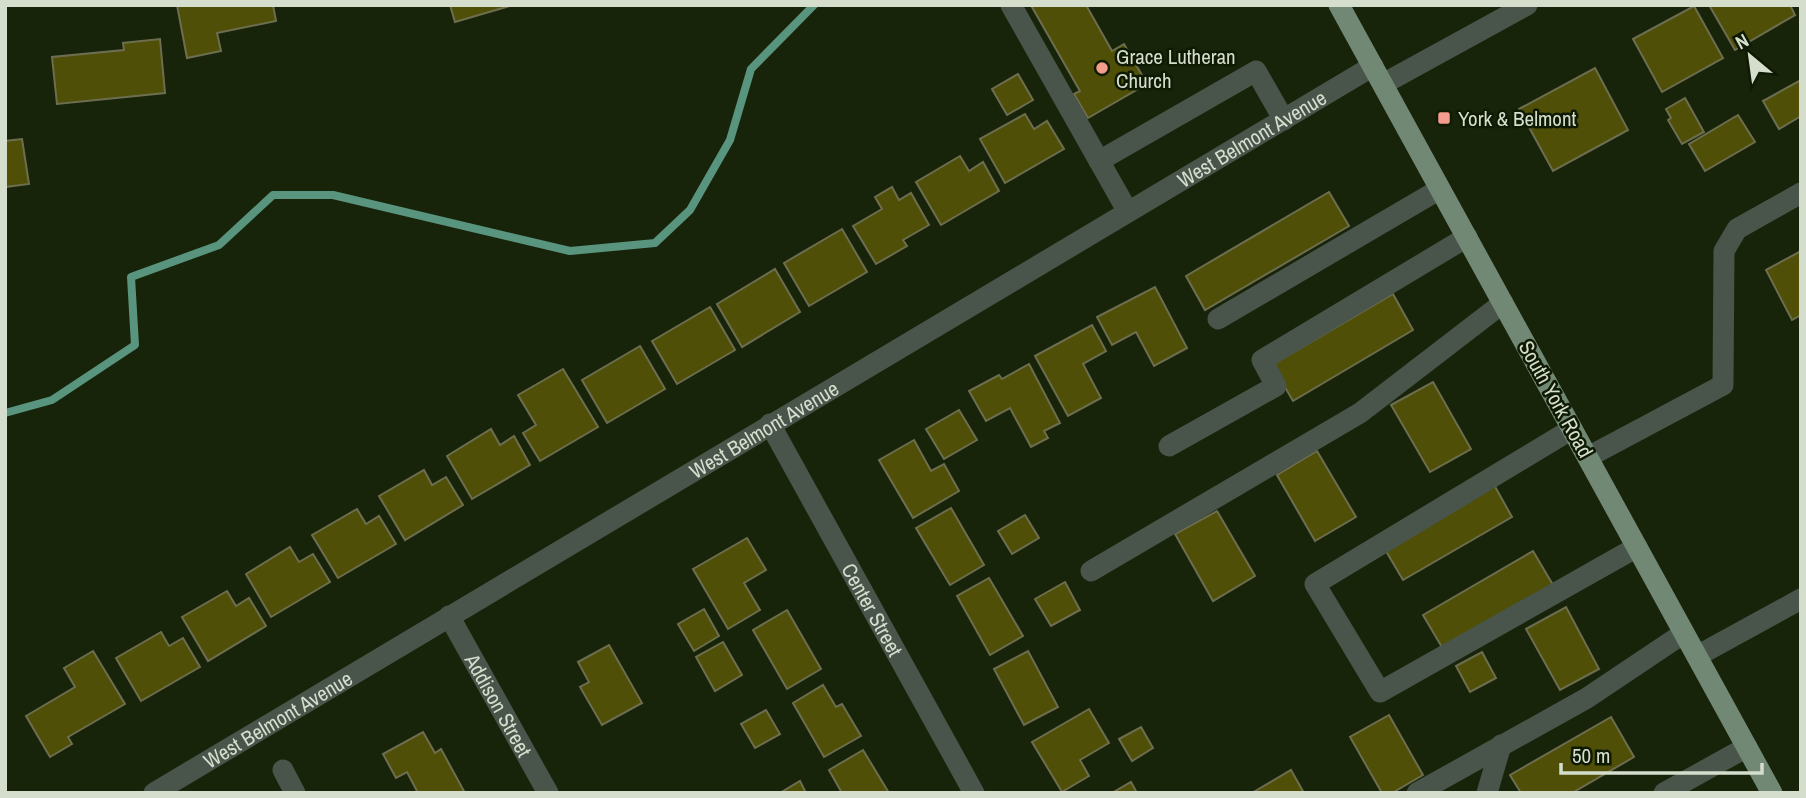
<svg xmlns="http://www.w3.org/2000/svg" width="1806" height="798" font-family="'Archivo Narrow',sans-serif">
  <rect width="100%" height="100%" fill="#18240a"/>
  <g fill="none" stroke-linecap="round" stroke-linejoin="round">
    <path stroke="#58947e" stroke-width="8" d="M5,413L52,400L135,345L131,277L219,245L273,195H333L570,251L655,243L690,210L730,140L751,69L814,5"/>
  </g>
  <g fill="#4f4f07" stroke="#6d6e4f" stroke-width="2">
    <path d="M177,5H273L276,21L217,33L221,51L187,58Z"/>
    <path d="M450,5H513L455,22Z"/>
    <path d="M1035,5H1086L1112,51L1124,44L1147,84L1088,118L1074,94L1080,91L1032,7Z"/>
    <path d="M1709,5H1790L1795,15L1735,50Z"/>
    <path d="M1694,6L1723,58L1662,92L1633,39Z"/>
    <path d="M160,39L165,93L57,104L52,57L124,50L123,43Z"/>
    <path d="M1595,68L1628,130L1553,171L1519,109Z"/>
    <path d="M1018,74L1033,100L1007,115L992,89Z"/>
    <path d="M1801,80V116L1779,129L1763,101Z"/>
    <path d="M1685,98L1704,132L1682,144L1668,120L1671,118L1666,109Z"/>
    <path d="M1025,114L1034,129L1047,121L1064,149L1005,183L980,139Z"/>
    <path d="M1738,115L1755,142L1705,171L1689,144Z"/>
    <path d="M22,139L29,184L5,187V141Z"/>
    <path d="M960,156L969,171L983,162L999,191L941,225L916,182Z"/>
    <path d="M892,187L899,200L911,193L929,225L903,240L907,246L876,264L853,226L882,209L875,197Z"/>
    <path d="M1329,192L1349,226L1205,310L1186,276Z"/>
    <path d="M842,229L867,272L809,306L784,263Z"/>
    <path d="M1801,251V315L1792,320L1766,270Z"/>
    <path d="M775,269L800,312L742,347L717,304Z"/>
    <path d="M1155,287L1187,348L1154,366L1136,332L1112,345L1097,317Z"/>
    <path d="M1393,294L1413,330L1293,401L1272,365Z"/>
    <path d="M710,307L735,350L677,384L652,341Z"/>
    <path d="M1092,325L1106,351L1083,364L1101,398L1068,416L1035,356Z"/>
    <path d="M640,346L665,389L607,423L582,380Z"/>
    <path d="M1029,364L1060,423L1044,431L1048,438L1031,447L1010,408L986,421L969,391L999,375L1002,379Z"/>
    <path d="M563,369L598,427L540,461L523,433L536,425L518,395Z"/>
    <path d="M1433,382L1471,449L1430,472L1391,405Z"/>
    <path d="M959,410L977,440L944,459L926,429Z"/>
    <path d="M491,429L500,445L514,436L530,465L472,499L447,456Z"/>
    <path d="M914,440L931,471L944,464L959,491L913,518L879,460Z"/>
    <path d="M1317,451L1356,517L1315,541L1277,475Z"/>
    <path d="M424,470L432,485L446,477L463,505L405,540L379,496Z"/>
    <path d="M1493,483L1512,517L1403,580L1383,546Z"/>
    <path d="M951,508L984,565L950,585L916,528Z"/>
    <path d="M357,509L366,524L379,516L396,544L338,578L312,535Z"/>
    <path d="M1217,511L1255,576L1213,601L1175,534Z"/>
    <path d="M1025,515L1039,538L1012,554L998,531Z"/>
    <path d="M747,538L766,570L744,583L760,610L728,629L693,569Z"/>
    <path d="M290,547L299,562L313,554L330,582L271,617L246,574Z"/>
    <path d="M1533,551L1553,585L1443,649L1423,615Z"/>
    <path d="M989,578L1023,636L990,655L957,596Z"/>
    <path d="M1065,582L1080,610L1051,626L1035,599Z"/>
    <path d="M227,591L236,606L249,598L266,626L208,661L182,617Z"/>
    <path d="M1566,607L1599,669L1560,690L1526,629Z"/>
    <path d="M704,609L719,636L694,651L678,624Z"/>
    <path d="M787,610L821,669L787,689L753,630Z"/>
    <path d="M161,632L169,646L183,638L200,667L141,701L116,658Z"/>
    <path d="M723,642L742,675L715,691L696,657Z"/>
    <path d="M609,645L642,703L602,725L580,687L589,682L578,662Z"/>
    <path d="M93,651L125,704L68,737L72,744L50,757L26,716L75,687L64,668Z"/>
    <path d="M1028,651L1058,707L1024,725L994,669Z"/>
    <path d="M1482,652L1496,678L1470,692L1456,666Z"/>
    <path d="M823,685L836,707L842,704L861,736L824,757L793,703Z"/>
    <path d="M1089,709L1109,743L1080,760L1089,776L1062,792L1032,742Z"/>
    <path d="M766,710L780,734L755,748L741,724Z"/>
    <path d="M1389,715L1423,775L1392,793H1382L1350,737Z"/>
    <path d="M1611,717L1634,757L1572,793H1521L1510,775Z"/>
    <path d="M1141,727L1153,748L1132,761L1119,739Z"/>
    <path d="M423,732L435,753L441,749L465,793H418L407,772L396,778L383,754Z"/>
    <path d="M863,750L889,793H842L829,770Z"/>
    <path d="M1291,770L1304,793H1252Z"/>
    <path d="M800,781L806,793H780Z"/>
    <path d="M1131,782L1137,793H1112Z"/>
  </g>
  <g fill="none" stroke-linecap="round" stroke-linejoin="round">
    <g stroke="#49544a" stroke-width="21">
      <path d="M1011,5L1128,212"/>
      <path d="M1383,84L1527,5"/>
      <path d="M1099,161L1256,71L1284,120"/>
      <path d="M1218,319L1440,189"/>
      <path id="s1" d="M770,424L974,793"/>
      <path d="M1572,429L1315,584L1380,692L1637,547"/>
      <path d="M1169,446L1276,386L1262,360L1467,237"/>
      <path d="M1588,457L1723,385L1724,251L1737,229L1801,193"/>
      <path d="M1091,571L1360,413L1503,303"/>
      <path id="s2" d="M449,616L548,793"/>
      <path d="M1697,656L1801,599"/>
      <path d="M283,770L295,793"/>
      <path id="s3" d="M154,793L1373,66"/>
      <path d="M1417,793L1587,698L1684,633"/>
      <path d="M1487,793L1501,745"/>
      <path d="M1664,793L1747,747"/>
    </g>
    <path stroke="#718875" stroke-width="21" d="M1339,5L1772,793"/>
  </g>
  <g fill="#f59d8d" stroke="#0f1a03" stroke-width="2.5">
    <circle cx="1102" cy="68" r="7"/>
    <rect x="1437" y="111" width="14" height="14" rx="3.5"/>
  </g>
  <g text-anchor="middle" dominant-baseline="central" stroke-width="5" stroke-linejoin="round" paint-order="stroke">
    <g font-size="21" fill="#d5ddcd" stroke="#0f1a03" text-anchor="start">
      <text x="1116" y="56">Grace Lutheran<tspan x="1116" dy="24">Church</tspan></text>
      <text x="1458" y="118">York &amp; Belmont</text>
    </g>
    <g font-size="21" fill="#d5ddcd" stroke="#0f1a03">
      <text stroke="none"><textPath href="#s3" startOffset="1278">West Belmont Avenue</textPath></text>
      <text transform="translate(1556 399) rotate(61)">South York Road</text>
      <text stroke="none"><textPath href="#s3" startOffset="710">West Belmont Avenue</textPath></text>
      <text stroke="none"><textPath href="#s1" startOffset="212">Center Street</textPath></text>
      <text stroke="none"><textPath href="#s2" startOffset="102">Addison Street</textPath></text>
      <text stroke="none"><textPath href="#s3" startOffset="144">West Belmont Avenue</textPath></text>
    </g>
  </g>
  <rect width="1806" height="798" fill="none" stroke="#d5ddcd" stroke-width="14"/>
  <g transform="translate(1750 56) rotate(331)" stroke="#0f1a03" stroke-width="5" paint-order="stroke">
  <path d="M0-5L12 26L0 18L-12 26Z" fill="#d5ddcd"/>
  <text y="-10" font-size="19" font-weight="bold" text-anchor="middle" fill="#d5ddcd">N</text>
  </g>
  <path d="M1561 763v10h201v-10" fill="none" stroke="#d5ddcd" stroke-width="3.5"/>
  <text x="1572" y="763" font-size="21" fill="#d5ddcd" stroke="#0f1a03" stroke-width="5" paint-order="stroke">50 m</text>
</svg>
